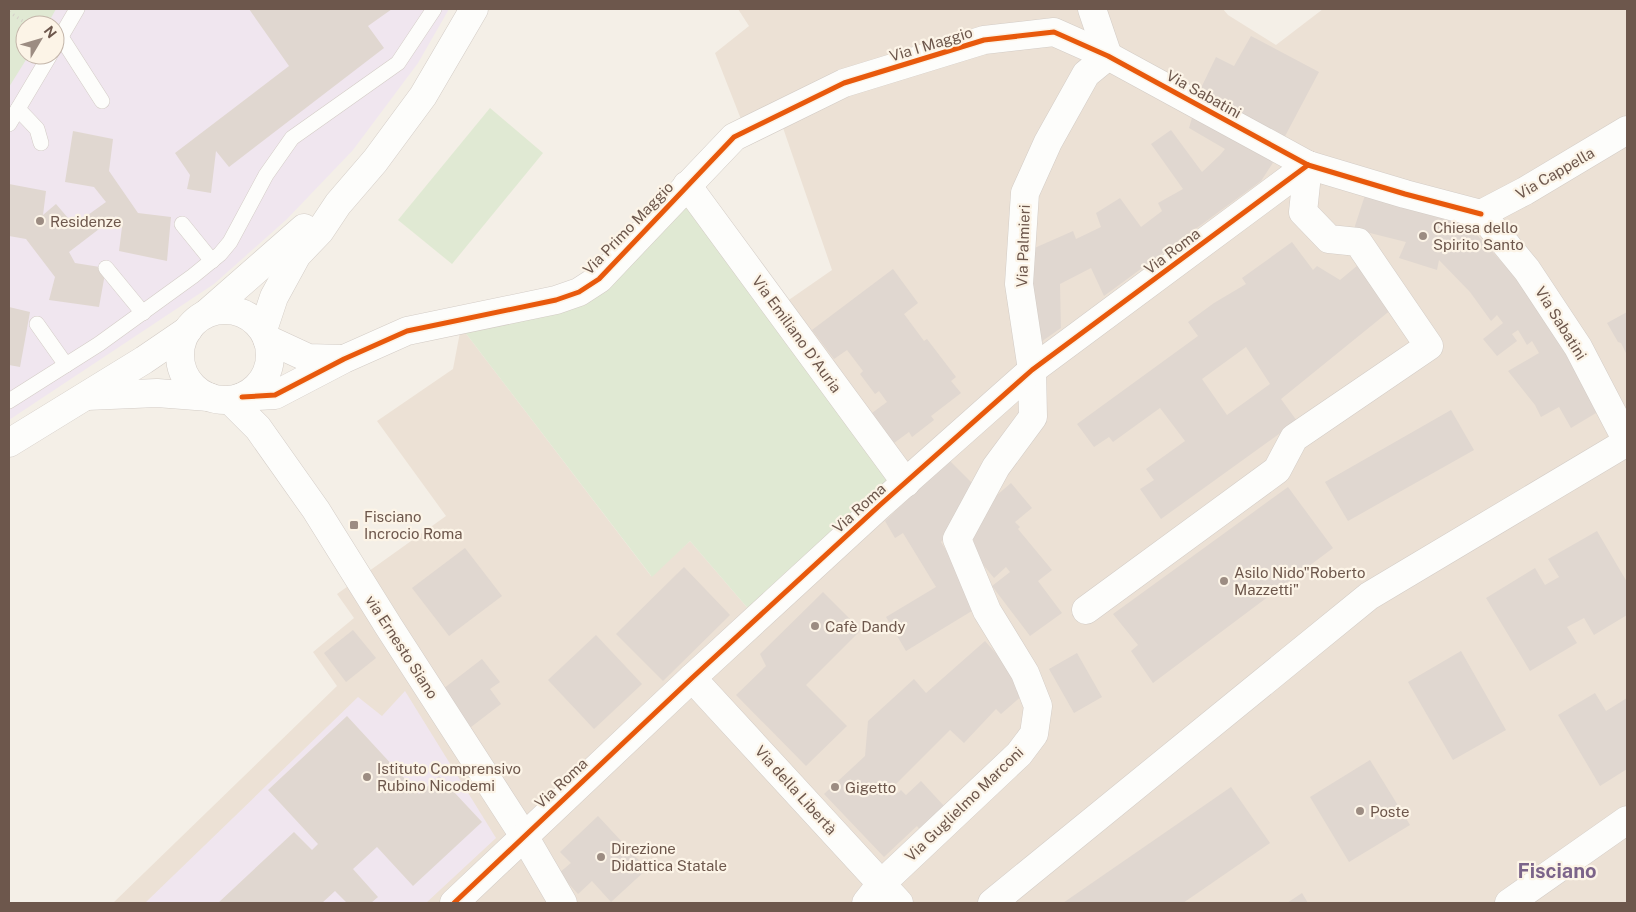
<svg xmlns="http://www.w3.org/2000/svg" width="1636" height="912" font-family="'Public Sans',sans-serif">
  <rect width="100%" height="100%" fill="#f4efe7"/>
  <path fill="#ece1d5" d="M738,9H1223L1228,15L1276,45L1323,9H1627V903H113L337,686L313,652L354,618L337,594L446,516L377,421L453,369L461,327L651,576L690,541L751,612L783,304L832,270L781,122L748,137L715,53L749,26Z"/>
  <g fill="#f0e6ef" fill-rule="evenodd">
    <path d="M9,9H449L418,63L353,150L287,219L214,284L9,420ZM25,25H55V55H25Z"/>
    <path d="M405,691L496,838L426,903H145L358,697L382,716Z"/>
  </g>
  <g fill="#e0e9d3">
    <path d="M9,9H56L47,25H25V55H29L9,87Z"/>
    <path d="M490,108L543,153L452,264L398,220Z"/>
    <path d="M694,184L908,469L751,612L690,541L652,577L461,327L571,305Z"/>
  </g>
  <g fill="#e0d7d0" fill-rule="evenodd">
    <path d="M249,9H392L368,26L384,48L229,167L216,151L211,193L187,189L190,175L175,153L289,66Z"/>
    <path d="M1251,36L1319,72L1283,140L1276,158L1261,181L1104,296L1091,268L1060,284L1061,328L1038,344L1030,250L1073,231L1076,239L1101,227L1096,213L1120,198L1141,227L1162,211L1158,203L1183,189L1151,144L1171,130L1202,172L1220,155L1225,149L1189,128L1194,111L1236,112L1200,90L1216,57L1234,66Z"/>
    <path d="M73,131L113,139L109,171L138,213L171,217L167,261L119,251L122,227L116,216L69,252L75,263L106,268L99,307L49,300L55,277L26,239L9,236V184L46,191L43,215L56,204L74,225L106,202L94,187L65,182Z"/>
    <path d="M1365,195L1468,225L1517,279L1520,276L1601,410L1571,428L1559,407L1541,417L1535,405L1508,371L1539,353L1532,341L1527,345L1518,330L1512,334L1517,341L1497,356L1483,339L1503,323L1497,315L1491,321L1470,292L1439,260L1437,270L1399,258L1406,242L1354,229Z"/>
    <path d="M1292,242L1313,270L1317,266L1340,280L1358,265L1392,309L1281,399L1297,421L1161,519L1140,489L1154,480L1146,469L1185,441L1160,408L1113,442L1109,437L1094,447L1077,424L1198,336L1188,322L1214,303L1246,284L1242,278ZM1246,347L1270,384L1227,415L1202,379Z"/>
    <path d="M893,269L918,303L904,314L924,341L927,339L956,377L951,381L961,393L931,416L934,420L912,437L909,432L894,443L872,413L887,402L879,391L875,394L860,374L863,371L847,350L834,359L812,330Z"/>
    <path d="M9,307L30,312L20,367L9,365Z"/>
    <path d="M1627,312V355L1621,343L1618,342L1607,323Z"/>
    <path d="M1451,410L1474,450L1348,521L1325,482Z"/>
    <path d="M949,460L980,491L941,542L980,606L906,651L886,617L936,587L903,533L895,538L885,521Z"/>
    <path d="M1011,483L1032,508L1015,522L1020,527L1018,529L1052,570L1038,581L1062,613L1030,636L992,586L1010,572L1006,567L994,578L975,555L972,527L983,507Z"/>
    <path d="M1288,487L1333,548L1153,683L1131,651L1138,645L1113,614Z"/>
    <path d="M1597,531L1627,582V615L1594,635L1584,618L1567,627L1577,643L1530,671L1486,598L1535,568L1545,585L1559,577L1548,559Z"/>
    <path d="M465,548L502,596L449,636L412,588Z"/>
    <path d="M684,567L730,615L663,681L616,634Z"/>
    <path d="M823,592L861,630L806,685L847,726L806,766L736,695L766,666L760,654Z"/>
    <path d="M353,630L376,658L346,682L324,653Z"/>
    <path d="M596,635L642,684L594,729L548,680Z"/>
    <path d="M985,641L1025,686V693L1001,714L996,709L964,743L950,730L892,788L898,793L901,790L906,795L921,781L945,807L920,830L917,826L884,857L824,794L865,756L868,721L914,679L926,693Z"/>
    <path d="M1461,651L1506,730L1453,760L1408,682Z"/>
    <path d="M1077,653L1102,697L1074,713L1049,669Z"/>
    <path d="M482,659L500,682L490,689L501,704L471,727L443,689Z"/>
    <path d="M1595,693L1606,711L1627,698V769L1600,786L1558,715Z"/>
    <path d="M347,716L419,794L439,776L482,822L413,886L377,847L353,869L378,897L371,903H347L335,891L322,903H218L294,832L312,850L318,844L268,790Z"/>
    <path d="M1370,760L1410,825L1349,862L1310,797Z"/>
    <path d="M1231,787L1270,843L1183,903H1063Z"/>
    <path d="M598,816L647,869L611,902L592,881L578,894L559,873L571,863L560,852Z"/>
    <path d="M1302,893L1308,903H1287Z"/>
  </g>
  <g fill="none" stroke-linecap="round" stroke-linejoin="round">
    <defs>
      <g id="service">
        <path d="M61,37L102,101"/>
        <path d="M56,45L77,9"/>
        <path d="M18,109L37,129L41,143"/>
        <path d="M9,124L50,55"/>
        <path d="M182,224L212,261"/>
        <path d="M106,268L143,313"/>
        <path d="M37,324L66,365"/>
        <path d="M9,401L99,344L193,276L220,254L230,242L266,175L292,138L398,63L434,9"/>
      </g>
      <g id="minor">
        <path d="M687,185L906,483"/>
        <path d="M1481,214L1525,191L1627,130"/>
        <path d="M1086,610L1277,470L1294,438L1429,346L1358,242L1329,239L1303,212L1308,165"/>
        <path d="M692,678L899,903"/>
        <path d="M866,903L881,884L1019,754L1034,734L1038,706L1025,673L987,611L957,539L996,467L1033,417L1032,370L1019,284L1025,193L1048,142L1086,74L1108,56"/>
        <path d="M992,903L1369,596L1627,442"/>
        <path d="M1509,903L1627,820"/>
      </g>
      <g id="tertiary">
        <path d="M1092,9L1108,56"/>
        <circle cx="225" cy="355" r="45"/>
        <path d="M207,313L304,228"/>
        <path d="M263,330L274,297L297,255L320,231L338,204L375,161L423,96L474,9"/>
        <path d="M267,339L308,358L342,359"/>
        <path d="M87,396L157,393L209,397"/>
        <path d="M242,397L275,395L344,359L407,331L556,300L579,292L599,279L734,137L844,83L984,40L1054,32L1108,56L1308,165L1405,194L1481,214L1527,270L1578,347L1627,441"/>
        <path d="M230,400L258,428L316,510L389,627L524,836L563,903"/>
        <path d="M9,443L144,360L188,330"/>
        <path d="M454,903L692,678L880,505L1032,370L1308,165"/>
      </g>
    </defs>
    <use href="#service" stroke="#d3ccc6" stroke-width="16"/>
    <use href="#minor" stroke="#d3ccc6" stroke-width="29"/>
    <use href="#tertiary" stroke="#d3ccc6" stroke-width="29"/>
    <path stroke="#d5cfc9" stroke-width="3" stroke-dasharray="1 4" stroke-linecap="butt" d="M9,12L29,25"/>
    <use href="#service" stroke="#fdfdfb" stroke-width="15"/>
    <use href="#minor" stroke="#fdfdfb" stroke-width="28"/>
    <use href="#tertiary" stroke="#fdfdfb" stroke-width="28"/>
    <defs>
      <g id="cycleway">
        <path d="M242,397L275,395L344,359L407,331L556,300L579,292L599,279L734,137L844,83L984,40L1054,32L1108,56L1308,165L1405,194L1481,214"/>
        <path d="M454,903L692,678L880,505L1032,370L1308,165"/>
      </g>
    </defs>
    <use href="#cycleway" stroke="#fcf4e7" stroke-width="8"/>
    <use href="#cycleway" stroke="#e8590c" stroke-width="5"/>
  </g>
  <g fill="#9c8c82" stroke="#fcf4e7" stroke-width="2">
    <circle cx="40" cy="221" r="5"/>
    <circle cx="1423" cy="236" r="5"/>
    <rect x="349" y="520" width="10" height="10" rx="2.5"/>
    <circle cx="1224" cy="581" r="5"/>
    <circle cx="815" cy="626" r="5"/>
    <circle cx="367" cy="777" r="5"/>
    <circle cx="835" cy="787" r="5"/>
    <circle cx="1360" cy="811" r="5"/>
    <circle cx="601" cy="857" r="5"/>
  </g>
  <g text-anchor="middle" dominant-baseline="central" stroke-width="4.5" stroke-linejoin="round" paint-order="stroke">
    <g font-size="15" fill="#6d574c" stroke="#fcf4e7">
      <text transform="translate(931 44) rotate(-17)">Via I Maggio</text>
      <text transform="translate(1204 94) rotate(29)">Via Sabatini</text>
      <text transform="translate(1555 173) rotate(-30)">Via Cappella</text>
      <text transform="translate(628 228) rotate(-46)">Via Primo Maggio</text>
      <text transform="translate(1023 246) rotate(-88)">Via Palmieri</text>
      <text transform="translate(1172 251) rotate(-37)">Via Roma</text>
      <text transform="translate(1561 323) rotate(58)">Via Sabatini</text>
      <text transform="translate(797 334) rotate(54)">Via Emiliano D'Auria</text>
      <text transform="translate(859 508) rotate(-42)">Via Roma</text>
      <text transform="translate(402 647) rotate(57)">via Ernesto Siano</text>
      <text transform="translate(561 783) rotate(-43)">Via Roma</text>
      <text transform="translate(796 790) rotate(48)">Via della Libertà</text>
      <text transform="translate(964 804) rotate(-44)">Via Guglielmo Marconi</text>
    </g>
    <g font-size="15" fill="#6d574c" stroke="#fcf4e7" text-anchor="start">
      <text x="50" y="221">Residenze</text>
      <text x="1433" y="227">Chiesa dello<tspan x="1433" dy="17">Spirito Santo</tspan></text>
      <text x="364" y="516">Fisciano<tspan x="364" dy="17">Incrocio Roma</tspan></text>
      <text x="1234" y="572">Asilo Nido"Roberto<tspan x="1234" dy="17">Mazzetti"</tspan></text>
      <text x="825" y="626">Cafè Dandy</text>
      <text x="377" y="768">Istituto Comprensivo<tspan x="377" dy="17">Rubino Nicodemi</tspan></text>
      <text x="845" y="787">Gigetto</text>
      <text x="1370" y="811">Poste</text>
      <text x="611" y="848">Direzione<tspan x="611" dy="17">Didattica Statale</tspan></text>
    </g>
    <g font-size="20" font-weight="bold" fill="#7c648a" stroke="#fcf4e7">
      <text x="1557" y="871">Fisciano</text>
    </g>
  </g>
  <rect width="1636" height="912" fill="none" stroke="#6d574c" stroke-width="20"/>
  <g transform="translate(40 40) rotate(52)"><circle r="24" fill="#fcf4e7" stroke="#c3b5a9"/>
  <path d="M0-4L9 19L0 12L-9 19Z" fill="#9c8c82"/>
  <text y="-8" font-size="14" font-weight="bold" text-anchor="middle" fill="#6d574c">N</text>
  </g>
</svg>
